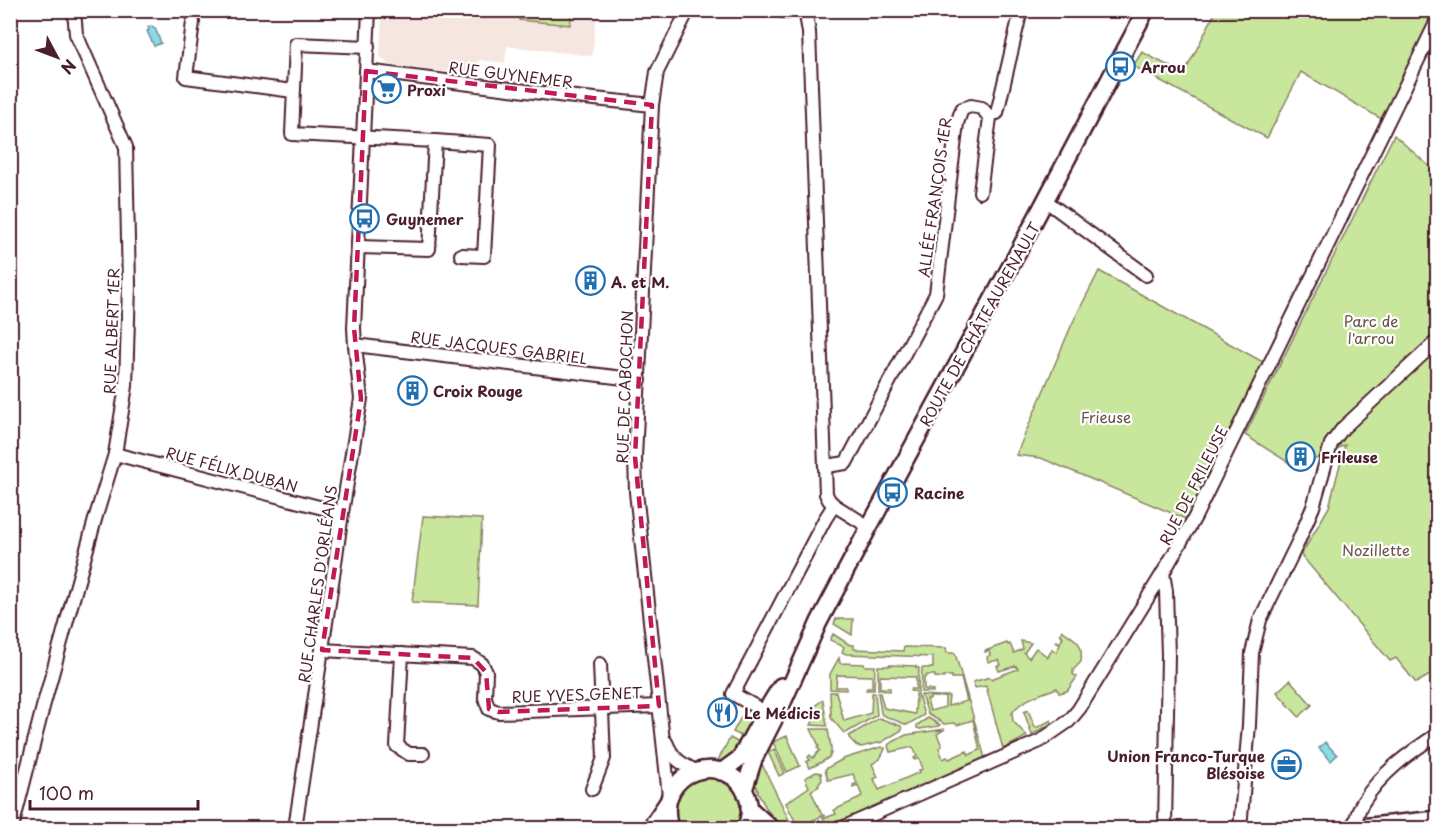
<svg xmlns="http://www.w3.org/2000/svg" width="1448" height="839" font-family="'Playpen Sans',sans-serif">
  <rect width="100%" height="100%" fill="#fff"/>
  <filter id="ink" filterUnits="userSpaceOnUse"><feTurbulence type="fractalNoise" baseFrequency=".0167" numOctaves="2"/><feDisplacementMap in="SourceGraphic" scale="12" xChannelSelector="R" yChannelSelector="G"/><feConvolveMatrix kernelMatrix="1 2 1 2 8 2 1 2 1" color-interpolation-filters="sRGB"/></filter>
  <g filter="url(#ink)">
    <path fill="#f6e6e0" d="M382,11H597L592,56L507,46L505,63L479,60L476,75L389,65L380,56Z"/>
    <g fill="#c9e69d" stroke="#8a8264" stroke-width="1.5">
      <path d="M1425,10L1432,19L1383,120L1301,72L1267,138L1133,66L1142,52L1184,74L1216,11Z"/>
      <path d="M520,11H572L570,25L519,20Z"/>
      <path d="M1394,135L1437,173V671L1416,683L1396,658L1390,661L1301,555L1329,507L1345,445L1297,468L1245,435Z"/>
      <path d="M1099,271L1263,362L1238,418L1188,520L1041,458L1016,455L1072,324Z"/>
      <path d="M423,516L482,519L478,605L412,602Z"/>
      <path d="M836,619H853L852,635L834,624Z"/>
      <path d="M1062,630C1077,642 1083,641 1081,662L1073,670V674L1077,677L1067,691L1059,693L1057,688C1043,693 1020,700 1012,713L1013,721L1027,736L1003,749L986,686L975,688L973,682L990,677L991,679L1018,669L1016,666L999,671L997,666L1001,665L999,660L988,662L987,657L990,655L989,651L985,652V651L1007,643L1008,645L1010,644L1014,653L1023,649L1021,641L1031,643L1024,653L1029,658L1036,648L1048,657L1052,649L1056,652L1060,645L1056,642L1057,641L1060,643L1063,637L1060,634Z"/>
      <path d="M833,634L850,645H854V649L903,651L904,647L946,648L947,653H955L985,758L827,828L822,816L798,827L786,803L809,787L805,778L816,772L821,773L822,780L818,785L819,786L811,791L822,815H824L825,818L836,814L834,810L858,799V798L862,796L858,785L853,787V785L857,783L853,774L828,780L825,769L843,759L881,747L885,748V749L880,759L872,764L878,777L874,779L879,790L920,772L919,770L923,769L919,758L915,760L914,758L917,756L913,747L890,752L888,746L889,744L906,735L945,729L937,734L942,746L939,748L943,759L947,757L949,759L967,751L969,755L980,750L973,720L957,725L954,723L944,724L928,714L921,695L939,696V697H930V699H927L930,711L945,707V697H941V696H949L948,706L967,701L961,678H952V676H944V678L935,677V675H927L926,677L924,678V689L933,690V692H921L922,668H933V657L846,654L842,652L844,647L830,640Z"/>
      <path d="M839,658L840,663L864,664L865,666H875L874,690H866L867,688H872V676L837,675L836,687H846V690L830,689V674Z"/>
      <path d="M889,665L916,666V668H919L918,692L910,691L911,689H916V677L880,676V688H890V691L878,690V666H889Z"/>
      <path d="M1290,680L1312,705L1299,717L1277,692Z"/>
      <path d="M830,692H836L844,721L871,713L872,693H875L877,715L846,733H844L831,718Z"/>
      <path d="M878,693H880L884,708L915,714L916,694H918L924,715L907,725L882,715L881,713Z"/>
      <path d="M823,700L827,726L811,725L815,718L811,716L817,704Z"/>
      <path d="M746,708L751,711L754,718L747,739L733,732Z"/>
      <path d="M1028,710L1035,727H1038L1051,720L1052,723L1032,735L1024,712Z"/>
      <path d="M879,718L901,726L902,730L882,742L861,747L857,746L849,738V736Z"/>
      <path d="M928,718L940,725L939,726L920,729L917,728V725Z"/>
      <path d="M811,729H828C832,758 837,755 810,768L806,762L810,760L808,757L810,755L813,758L820,750L817,748L819,746Z"/>
      <path d="M787,736L800,766L787,772L773,742Z"/>
      <path d="M730,738L743,745L724,763L717,762Z"/>
      <path d="M774,749L785,773L779,776L768,752Z"/>
      <path d="M759,758L793,828C789,828 787,829 784,827C771,820 758,796 755,782C753,775 757,765 759,758Z"/>
      <path d="M709,778C733,782 751,804 736,828H680C664,804 683,781 709,778Z"/>
    </g>
    <g fill="#8adbe5" stroke="#70909b" stroke-width="1.5">
      <path d="M152,26L153,28H155L161,43L154,46L147,31L149,30L148,27Z"/>
      <path d="M1325,742L1337,755L1331,761L1319,748Z"/>
    </g>
    <g fill="none" stroke-linecap="round" stroke-linejoin="round">
      <defs>
        <g id="minor">
          <path d="M779,10L787,12L791,10"/>
          <path d="M805,10L809,32L826,494L829,500L834,505L869,527"/>
          <path d="M193,22L186,77L293,91"/>
          <path d="M366,71L566,96L652,105"/>
          <path d="M997,113L1021,10"/>
          <path d="M435,141L490,145L484,256L461,255"/>
          <path d="M1046,201L1146,275"/>
          <path d="M358,247L429,249L435,141L292,134L296,44L368,47"/>
          <path d="M355,345L640,380"/>
          <path d="M115,454L342,513"/>
          <path d="M826,466L846,463L936,294L957,123L962,109L971,106L982,108L990,118L980,192"/>
          <path d="M1163,573L1166,591L1168,655L1165,828"/>
          <path d="M322,650L473,658L482,664L486,672L485,698L489,709L499,712L659,706"/>
          <path d="M402,654L397,746L409,754H423"/>
          <path d="M765,712L733,694L825,519L834,505"/>
          <path d="M666,742C673,759 680,763 696,771"/>
          <path d="M592,789L604,758L600,664"/>
          <path d="M669,796L636,492L635,457L652,105L657,72L688,10"/>
          <path d="M12,828L43,707L96,516L115,454L126,386L129,285L126,147L76,34L74,10"/>
          <path d="M295,828L335,563L342,513L361,399L355,345L354,328L369,10"/>
          <path d="M842,828L1040,741L1069,721L1079,709L1163,573L1195,517L1435,25L1437,16L1430,10"/>
          <path d="M1240,828L1249,725L1252,653L1260,620L1298,542L1313,507L1331,444L1343,428L1438,340"/>
          <path d="M1353,828C1356,819 1358,810 1363,802C1381,773 1410,752 1438,734"/>
        </g>
        <g id="major">
          <path d="M721,772L740,758L765,712L781,686"/>
          <path d="M744,790L754,759L784,700L819,622L869,527L1017,254L1146,10"/>
          <path d="M749,808L771,828"/>
          <path d="M650,828L667,803"/>
          <path d="M670,828C652,769 729,748 747,796C751,807 750,818 745,828"/>
          <path d="M1351,828L1438,819"/>
        </g>
      </defs>
      <use href="#minor" stroke="#4a1f2b" stroke-width="16"/>
      <use href="#major" stroke="#4a1f2b" stroke-width="20"/>
      <use href="#minor" stroke="#fff" stroke-width="12"/>
      <use href="#major" stroke="#fff" stroke-width="15"/>
    </g>
  </g>
  <path fill="none" stroke="#c2185b" stroke-width="4.5" stroke-dasharray="12 8" stroke-linejoin="round" d="M366,71L652,105L635,457L659,706L499,712L489,709L486,672L473,658L322,650L361,399L354,328Z"/>
  <defs>
    <symbol id="bus-ring" viewBox="-11 -11 22 22"><circle r="9.5" fill="#fff" stroke="#1f6fb2" stroke-width="1.5"/><path d="M-5-6H5V4H4V6H2V4H-2V6H-4V4H-5ZM-3.5-4V0h7V-4ZM-3.5 1.2v1.5H-2V1.2ZM2 1.2v1.5H3.5V1.2Z" fill="#1f6fb2"/></symbol>
    <symbol id="supermarket-ring" viewBox="-11 -11 22 22"><circle r="9.5" fill="#fff" stroke="#1f6fb2" stroke-width="1.5"/><path d="M-6-5.5h2.5l.6 2H6L4.5 2H-2.5L-4.4-4H-6ZM-1.5 3.2a1.3 1.3 0 1 0 .1 0ZM3 3.2a1.3 1.3 0 1 0 .1 0Z" fill="#1f6fb2"/></symbol>
    <symbol id="building-ring" viewBox="-11 -11 22 22"><circle r="9.5" fill="#fff" stroke="#1f6fb2" stroke-width="1.5"/><path d="M-4-6H4V6H1V3H-1V6H-4ZM-2.5-4.3h1.7v1.8h-1.7ZM.8-4.3h1.7v1.8H.8ZM-2.5-1h1.7V.8h-1.7ZM.8-1h1.7V.8H.8Z" fill="#1f6fb2"/></symbol>
    <symbol id="restaurant-ring" viewBox="-11 -11 22 22"><circle r="9.5" fill="#fff" stroke="#1f6fb2" stroke-width="1.5"/><path d="M-5-6h1v4h1v-4h1v4h1v-4h1v5L-1.5 .5V6h-2V.5L-5-1ZM5-6V6H3V1.5H1.5Q1.5-4 5-6Z" fill="#1f6fb2"/></symbol>
    <symbol id="office-ring" viewBox="-11 -11 22 22"><circle r="9.5" fill="#fff" stroke="#1f6fb2" stroke-width="1.5"/><path d="M-6-3h4V-5.5h4V-3h4V5H-6ZM-1-4.5V-3h2v-1.5ZM-6 0V1H6V0Z" fill="#1f6fb2"/></symbol>
  </defs>
  <g fill-rule="evenodd">
    <use href="#bus-ring" x="1104" y="50" width="33" height="33"/>
    <use href="#supermarket-ring" x="370" y="72" width="33" height="33"/>
    <use href="#bus-ring" x="348" y="202" width="33" height="33"/>
    <use href="#building-ring" x="574" y="264" width="33" height="33"/>
    <use href="#building-ring" x="396" y="374" width="33" height="33"/>
    <use href="#building-ring" x="1284" y="440" width="33" height="33"/>
    <use href="#bus-ring" x="876" y="476" width="33" height="33"/>
    <use href="#restaurant-ring" x="706" y="696" width="33" height="33"/>
    <use href="#office-ring" x="1270" y="748" width="33" height="33"/>
  </g>
  <g text-anchor="middle" dominant-baseline="central" stroke-width="4.5" stroke-linejoin="round" paint-order="stroke">
    <g font-size="15" font-weight="bold" fill="#4a1f2b" stroke="#fff" text-anchor="start">
      <text x="1141" y="66">Arrou</text>
      <text x="407" y="89">Proxi</text>
      <text x="386" y="218">Guynemer</text>
      <text x="611" y="281">A. et M.</text>
      <text x="433" y="390">Croix Rouge</text>
      <text x="1321" y="456">Frileuse</text>
      <text x="914" y="492">Racine</text>
      <text x="744" y="712">Le Médicis</text>
      <text x="1265" y="755" text-anchor="end">Union Franco-Turque<tspan x="1265" dy="17">Blésoise</tspan></text>
    </g>
    <g font-size="15" fill="#4a1f2b" stroke="#fff">
      <text transform="translate(511 74) rotate(7)">RUE GUYNEMER</text>
      <text transform="translate(934 197) rotate(-82)">ALLÉE FRANÇOIS 1ER</text>
      <text transform="translate(979 324) rotate(-61)">ROUTE DE CHÂTEAURENAULT</text>
      <text transform="translate(111 331) rotate(-88)">RUE ALBERT 1ER</text>
      <text transform="translate(499 347) rotate(7)">RUE JACQUES GABRIEL</text>
      <text transform="translate(624 387) rotate(-88)">RUE DE CABOCHON</text>
      <text transform="translate(232 469) rotate(15)">RUE FÉLIX DUBAN</text>
      <text transform="translate(1193 485) rotate(-63)">RUE DE FRILEUSE</text>
      <text transform="translate(317 584) rotate(-82)">RUE CHARLES D'ORLÉANS</text>
      <text transform="translate(577 694) rotate(-2)">RUE YVES GENET</text>
    </g>
    <g font-size="15" fill="#6a5148" stroke="#fff">
      <text x="1371" y="320">Parc de<tspan x="1371" dy="17">l'arrou</tspan></text>
      <text x="1106" y="416">Frieuse</text>
      <text x="1376" y="549">Nozillette</text>
    </g>
  </g>
  <rect width="1448" height="839" fill="none" stroke="#fff" stroke-width="36"/>
  <rect x="18" y="18" width="1412" height="803" fill="none" stroke="#4a1f2b" stroke-width="2" filter="url(#ink)"/>
  <g transform="translate(57 57) rotate(131)" stroke="#ffffff" stroke-width="4.5" paint-order="stroke">
  <path d="M0-4.5L10 22L0 15L-10 22Z" fill="#4a1f2b"/>
  <text y="-9" font-size="16" font-weight="bold" text-anchor="middle" fill="#4a1f2b">N</text>
  </g>
  <path d="M30 800v9h168v-9" fill="none" stroke="#4a1f2b" stroke-width="3"/>
  <text x="39" y="800" font-size="18" fill="#4a1f2b" stroke="#ffffff" stroke-width="4.5" paint-order="stroke">100 m</text>
</svg>
